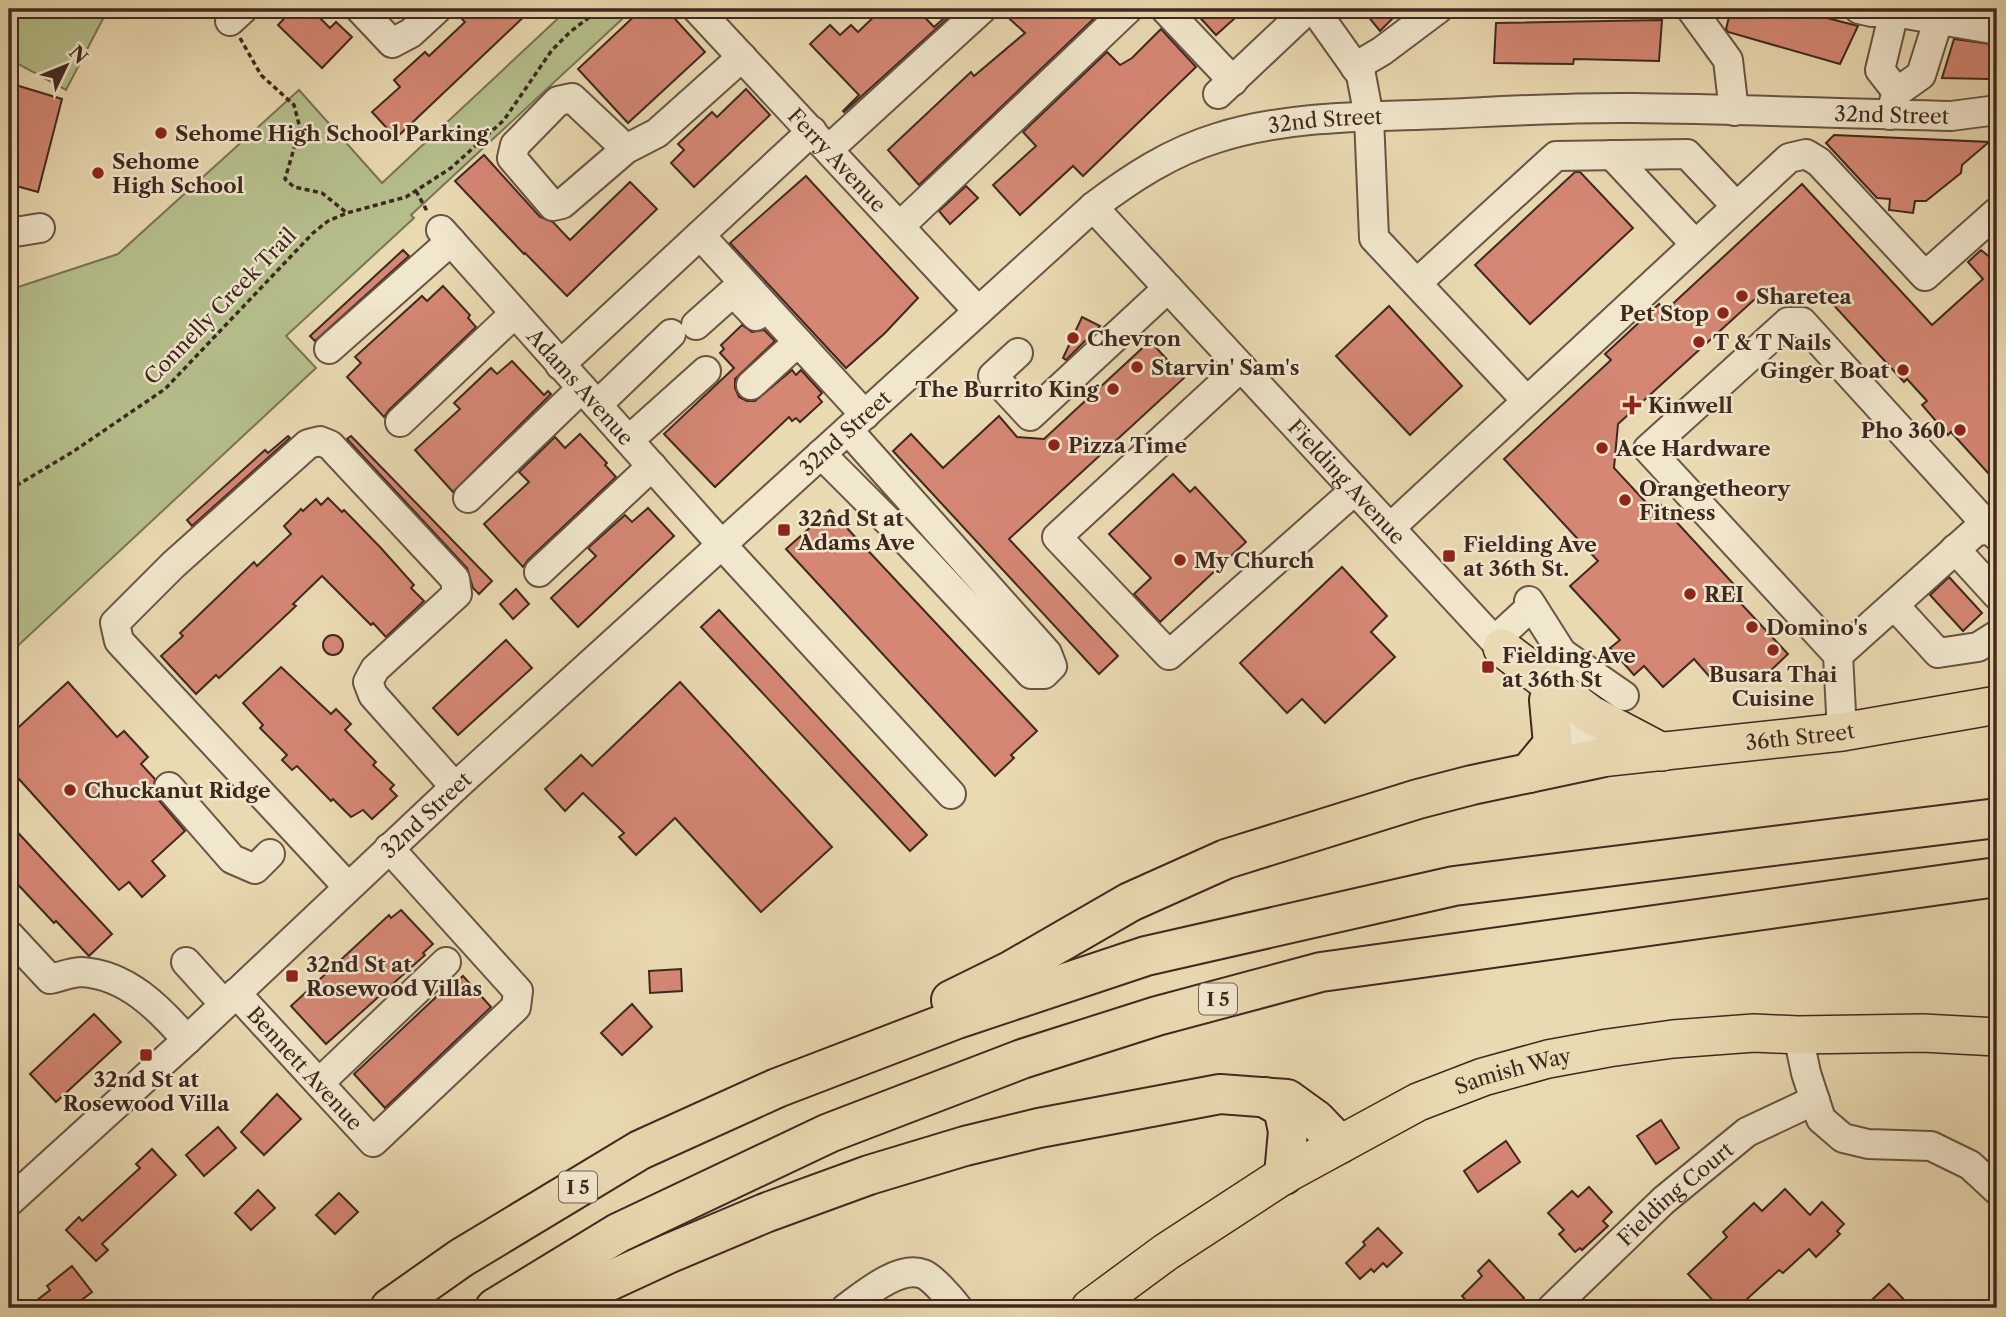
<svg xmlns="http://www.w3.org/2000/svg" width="2006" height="1317" font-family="'Libre Caslon Text',serif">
  <rect width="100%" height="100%" fill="#eadab2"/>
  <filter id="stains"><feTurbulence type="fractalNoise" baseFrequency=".00286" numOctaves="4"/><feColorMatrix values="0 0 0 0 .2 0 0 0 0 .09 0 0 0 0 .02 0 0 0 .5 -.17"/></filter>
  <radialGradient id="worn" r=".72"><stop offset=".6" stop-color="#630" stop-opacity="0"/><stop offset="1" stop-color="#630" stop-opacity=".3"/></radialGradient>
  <g fill="#b6c08d" stroke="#7a7456" stroke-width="2">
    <path d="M9,9H108L66,90L9,59Z"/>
    <path d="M568,9H633L411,215L414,218L286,336L316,368L9,654V290L118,254L299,90L382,183Z"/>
  </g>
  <g fill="#d58774" stroke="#3f2820" stroke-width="2">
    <path d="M293,9H311L330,28L336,22L352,37L322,68L278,25Z"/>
    <path d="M468,9H532L396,138L372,112L400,87L394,80L425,52L429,56L465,22L460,17Z"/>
    <path d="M642,9H666L705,52L628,123L578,69Z"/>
    <path d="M882,9H917L934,27L954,9H958L844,112L843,111L859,95L810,44L830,25L840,35L851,25L858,32Z"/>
    <path d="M999,9H1104L919,185L888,150L971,72L974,76L1025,33Z"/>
    <path d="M1192,9H1245L1216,35Z"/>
    <path d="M1362,9H1402L1380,31Z"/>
    <path d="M1731,9H1792L1858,26L1840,64L1728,32L1726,29Z"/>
    <path d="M1662,20L1659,61L1574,59L1573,64L1494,63L1496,23Z"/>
    <path d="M1161,29L1196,67L1083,176L1073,166L1020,215L993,185L1036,146L1023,132L1107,52L1120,65L1132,58Z"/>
    <path d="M1954,39L1997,45V74L1988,79L1942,78Z"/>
    <path d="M9,83L62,99L38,192L9,184Z"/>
    <path d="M746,89L770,115L694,187L671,163L684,150L678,144L712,112L717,117Z"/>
    <path d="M1834,135L1989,142L1962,165L1961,173L1926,201H1915L1913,213L1889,210L1890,199L1877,198L1826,143Z"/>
    <path d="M484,155L540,217L553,222L570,240L630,182L657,209L567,296L525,253L524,254L455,181Z"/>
    <path d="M1575,172H1580L1633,228L1530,324L1475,265Z"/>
    <path d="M806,176L918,298L885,333L846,368L730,243Z"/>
    <path d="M1802,184L1932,325L1983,279L1968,262L1981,250L1997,263V483L1951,432L1948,435L1922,405L1927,401L1907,379L1904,382L1830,301L1756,298L1618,424L1614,468L1653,510L1660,504L1739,590L1733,595L1788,654L1767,674L1715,683L1694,659L1663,687L1644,666L1634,675L1610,648L1620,640L1570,586L1598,561L1504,459L1611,360L1605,354L1659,304L1665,311Z"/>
    <path d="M966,186L978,198L950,224L939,211Z"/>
    <path d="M403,250L409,256L315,341L310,336Z"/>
    <path d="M443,286L470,315L468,318L476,327L389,410L384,417L347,377L361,363L355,357L422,296L427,301Z"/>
    <path d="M1389,306L1462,386L1410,435L1336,356Z"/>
    <path d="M1082,317L1100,326L1066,360L1063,358Z"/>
    <path d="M742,325L752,332L764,330L775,341L735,379V388L739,397L747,401H755L792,370L796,375L801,370L822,393L818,397L822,402L800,422L796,418L792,421L789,417L715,487L664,434L734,368L720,353L724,349L721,345Z"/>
    <path d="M1150,341L1184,378L1009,539L1118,656L1099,674L893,451L911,434L943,468L999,416L1017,437L1044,439Z"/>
    <path d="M512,361L544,395L548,391L551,394L453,492L415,450L460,409L454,403L491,368L497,374Z"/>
    <path d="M580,434L607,463L605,465L616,477L528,560L523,567L484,524L529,482L519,472L555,437L565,448Z"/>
    <path d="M288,436L290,438L192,526L187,520L265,450L268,453Z"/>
    <path d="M351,436L492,581L479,594L473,588L467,568L347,439Z"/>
    <path d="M1173,474L1190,492L1195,487L1246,542L1160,622L1134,594L1151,578L1109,534Z"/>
    <path d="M328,498L342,512L344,510L380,547L414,585L411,588L424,601L386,637L373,623L371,625L322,576L293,604L296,606L263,637L219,678L216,675L196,694L161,656L183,636L180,633L254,562L257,566L291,534L284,526L301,509L303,511L316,499L321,505Z"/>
    <path d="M648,508L674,536L578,627L551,598L596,556L588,548L625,515L632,522Z"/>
    <path d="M830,510L1037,731L1011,755L1014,758L995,776L786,549Z"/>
    <path d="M1342,567L1387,616L1371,632L1395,657L1325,723L1302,699L1287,713L1240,663Z"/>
    <path d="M1949,577L1982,613L1963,631L1930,595Z"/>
    <path d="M516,589L529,604L513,619L500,604Z"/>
    <path d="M719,610L927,835L910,851L701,627Z"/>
    <circle cx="333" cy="645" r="10"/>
    <path d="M506,640L532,668L458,735L433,708Z"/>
    <path d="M281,667L331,714L336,709L351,724L345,730L376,762L373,765L394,785L390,789L397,796L372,819L363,810L351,817L333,799L331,801L297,766L292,770L282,760L287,755L260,728L263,725L243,703Z"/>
    <path d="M68,682L117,737L124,731L148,757L141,764L155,779L153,790L156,797L185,831L152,861L165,876L142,897L129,882L119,890L9,768V736Z"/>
    <path d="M680,682L832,847L761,912L675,818L636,855L619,837L624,833L583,793L565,811L545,789L581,755L592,766Z"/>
    <path d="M9,823L112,934L89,956L56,921L54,923L9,875Z"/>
    <path d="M401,910L433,944L423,953L425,955L326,1044L291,1006L389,915L391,918Z"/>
    <path d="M681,969L682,991L650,993L649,971Z"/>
    <path d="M463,976L491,1007L385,1108L354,1074L450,984L452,986Z"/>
    <path d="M632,1004L652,1027L622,1055L601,1033Z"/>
    <path d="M94,1014L121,1042L56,1102L30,1074Z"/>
    <path d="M277,1094L301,1119L264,1155L241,1132Z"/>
    <path d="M1661,1120L1679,1148L1656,1164L1637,1136Z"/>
    <path d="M218,1127L236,1148L204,1176L186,1155Z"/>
    <path d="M1506,1141L1520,1162L1478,1192L1464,1171Z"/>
    <path d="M152,1149L176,1175L102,1244L108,1250L96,1261L66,1230L79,1217L82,1221L140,1168L136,1164Z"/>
    <path d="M1589,1187L1612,1212L1603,1221L1608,1226L1582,1250L1580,1248L1575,1252L1559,1234L1564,1230L1548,1213L1572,1191L1578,1197Z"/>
    <path d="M1785,1189L1810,1215L1822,1202L1844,1224L1837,1231L1840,1234L1816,1257L1809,1249L1783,1273L1779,1270L1737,1308H1720L1688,1274L1727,1237L1723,1232L1754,1203L1762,1211Z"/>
    <path d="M258,1190L275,1208L251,1230L235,1213Z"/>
    <path d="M339,1193L358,1212L335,1234L316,1215Z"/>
    <path d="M1378,1228L1402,1253L1387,1267L1383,1263L1374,1272L1371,1269L1360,1279L1346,1263L1365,1245L1363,1242Z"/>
    <path d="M1489,1260L1524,1298L1512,1308H1473L1462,1296L1482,1276L1478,1271Z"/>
    <path d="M72,1266L92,1292L71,1308H27L50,1290L47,1286Z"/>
    <path d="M1889,1284L1912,1308H1863Z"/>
  </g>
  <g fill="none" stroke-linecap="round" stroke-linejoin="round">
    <defs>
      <g id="minor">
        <path d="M360,9L392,43L411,33L437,9"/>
        <path id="s1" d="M697,9L978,311"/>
        <path d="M1165,9L1233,81"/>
        <path d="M1314,9L1361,75L1369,117L1374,238L1526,400"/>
        <path d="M1691,9L1728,60L1734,111"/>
        <path d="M1859,9L1872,12H1894L1992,29"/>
        <path d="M1894,12L1880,70L1897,92"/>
        <path d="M230,21L243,9"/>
        <path d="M1355,67L1382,51L1438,9"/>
        <path d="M1218,94L1308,9"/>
        <path d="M1890,115L1897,92L1921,75L1938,21"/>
        <path d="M626,149L572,98L558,101L515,145L512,158L553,206L562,204L626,149L657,133L742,57"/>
        <path d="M829,149L982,9"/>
        <path d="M1612,155L1695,244"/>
        <path id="s2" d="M1093,207L1514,662"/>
        <path d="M900,226L1128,9"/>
        <path id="s3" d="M441,230L722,545L951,794"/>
        <path d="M9,233L40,228"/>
        <path d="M700,235L865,415"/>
        <path d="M1417,283L1556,156L1687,154L1736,206"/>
        <path d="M696,325L733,292L756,316"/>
        <path d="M329,349L451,241"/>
        <path d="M1018,353L993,376L1030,416L1168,288"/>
        <path d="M560,365L812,131"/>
        <path d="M1241,367L1057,537L1169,655L1355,490"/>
        <path d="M751,385L798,342"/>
        <path d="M597,405L671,334"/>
        <path d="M400,422L515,313"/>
        <path d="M629,440L706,371"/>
        <path d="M821,454L891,524L1031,674H1044L1052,666L1047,653L848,430"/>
        <path d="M468,498L582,388"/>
        <path d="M1390,528L1789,158L1806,154L1819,162L1925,276L1997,212"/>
        <path d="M1955,549L1997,595"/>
        <path d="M539,572L652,466"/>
        <path d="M1529,601L1562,653L1624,696"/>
        <path d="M1894,605L1938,653L1978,647L1997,635"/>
        <path d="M1495,640L1532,606"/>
        <path d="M1838,655L1976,531L1997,529"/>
        <path d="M1546,697L1600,758"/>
        <path d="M1842,732L1838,655L1648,449L1788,322H1802L1997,536"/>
        <path d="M169,787L232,859L255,869L270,854"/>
        <path d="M348,887L119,641L115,623L173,565L308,444L320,441L330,445L455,579L457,594L375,669L368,682L373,695L455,787"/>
        <path d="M9,935L50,979C59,977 72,972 82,972C127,975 159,1008 187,1040"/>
        <path d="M186,962L224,1004"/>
        <path id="s4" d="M236,993L373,1142L516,1007L518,991L389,848"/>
        <path d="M1798,1035L1806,1073L1821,1119L1843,1138L1868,1144L1931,1146L1970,1165L1997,1190"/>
        <path d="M319,1083L446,962"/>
        <path id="s5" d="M9,1202L187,1040L455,787L1093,207C1131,178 1171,152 1217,138C1289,115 1368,117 1443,114C1507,111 1570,107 1634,108C1740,109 1846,114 1951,116L1997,110"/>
        <path d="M846,1308C864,1295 899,1265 923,1274C932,1277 951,1299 958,1308"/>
        <path id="s6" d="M1552,1308L1664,1200L1747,1132L1815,1100"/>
      </g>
      <g id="major">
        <path d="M1502,648L1590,714L1662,752"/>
        <path id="s7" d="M1600,758L1842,732L1997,705"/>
        <path id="s8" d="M1090,1308L1166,1252L1284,1175L1418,1102L1483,1077L1548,1059L1608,1048L1673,1039L1754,1033L1798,1035L1923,1033L1997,1037"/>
      </g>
      <g id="highway">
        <path d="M1529,773L1553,744L1549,700"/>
        <path d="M951,1000L1012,970L1130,902L1226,859L1418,799L1472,785L1600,758"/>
        <path d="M1264,1097L1283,1108L1288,1131L1284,1175"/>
        <path d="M390,1308L461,1258L640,1150L777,1088L957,1019L1146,956L1454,886L1997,818"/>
        <path d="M495,1308L618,1233L829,1133L1022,1059L1157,1016L1321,972L1997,877"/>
        <path d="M551,1308L670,1253L765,1213L869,1175L965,1146L1039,1128L1220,1094L1287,1099L1316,1120L1339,1144"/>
      </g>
    </defs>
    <use href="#minor" stroke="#6a5444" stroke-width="32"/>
    <use href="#major" stroke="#3f2820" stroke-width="40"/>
    <use href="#highway" stroke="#3f2820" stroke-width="42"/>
    <g stroke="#3f2820" stroke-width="3.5" stroke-dasharray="5 3.5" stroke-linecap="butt">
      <path d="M240,38L261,75L294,105L300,128L285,179L294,187L322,193L347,213"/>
      <path d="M416,191L427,211"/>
      <path d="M9,490L74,451L165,389L313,233L328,221L347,213L406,197L451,168L504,120L552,50L570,32L600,9"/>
    </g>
    <use href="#minor" stroke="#f1e7cd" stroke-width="28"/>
    <use href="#major" stroke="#eadab2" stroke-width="37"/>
    <use href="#highway" stroke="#eadab2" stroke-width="38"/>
  </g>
  <g fill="#8f2418" stroke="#f1e7cd" stroke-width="2.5">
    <circle cx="161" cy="133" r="7"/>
    <circle cx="98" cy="173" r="7"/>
    <circle cx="1742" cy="296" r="7"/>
    <circle cx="1723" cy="313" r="7"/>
    <circle cx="1073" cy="338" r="7"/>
    <circle cx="1699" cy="342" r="7"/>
    <circle cx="1137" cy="367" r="7"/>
    <circle cx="1903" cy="370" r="7"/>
    <circle cx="1113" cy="389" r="7"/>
    <path d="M1628.5 394.5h7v7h7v7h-7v7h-7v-7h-7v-7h7z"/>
    <circle cx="1960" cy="430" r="7"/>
    <circle cx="1054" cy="445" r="7"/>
    <circle cx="1602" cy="448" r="7"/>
    <circle cx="1625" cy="500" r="7"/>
    <rect x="777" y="523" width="14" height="14" rx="3.5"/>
    <rect x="1442" y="549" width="14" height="14" rx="3.5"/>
    <circle cx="1180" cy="560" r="7"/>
    <circle cx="1690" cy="594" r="7"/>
    <circle cx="1752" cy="627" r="7"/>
    <circle cx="1773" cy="650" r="7"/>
    <rect x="1481" y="660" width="14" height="14" rx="3.5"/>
    <circle cx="70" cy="790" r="7"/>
    <rect x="285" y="969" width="14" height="14" rx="3.5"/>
    <rect x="139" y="1048" width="14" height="14" rx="3.5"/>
  </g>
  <g text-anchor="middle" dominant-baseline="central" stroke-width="5" stroke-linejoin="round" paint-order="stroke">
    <g fill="#f1e7cd" stroke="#746154" stroke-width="2">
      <rect x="1199" y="983.5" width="38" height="31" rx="5"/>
      <rect x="559" y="1171.5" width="38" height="31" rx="5"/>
    </g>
    <g font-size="19" font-weight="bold" fill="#3f2820">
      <text x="1218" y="999">I 5</text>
      <text x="578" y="1187">I 5</text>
    </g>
    <g font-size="21" fill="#3f2820" stroke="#f1e7cd">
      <text stroke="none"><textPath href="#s5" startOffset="2291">32nd Street</textPath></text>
      <text stroke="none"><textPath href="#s5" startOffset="1724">32nd Street</textPath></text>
      <text stroke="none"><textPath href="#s1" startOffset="206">Ferry Avenue</textPath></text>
      <text transform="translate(220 306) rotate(-46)">Connelly Creek Trail</text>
      <text stroke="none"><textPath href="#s3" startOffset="210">Adams Avenue</textPath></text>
      <text stroke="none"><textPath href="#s5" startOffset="1136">32nd Street</textPath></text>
      <text stroke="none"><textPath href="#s2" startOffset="374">Fielding Avenue</textPath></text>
      <text stroke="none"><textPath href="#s7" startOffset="201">36th Street</textPath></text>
      <text stroke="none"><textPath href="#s5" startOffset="569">32nd Street</textPath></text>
      <text stroke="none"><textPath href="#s4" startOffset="102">Bennett Avenue</textPath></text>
      <text stroke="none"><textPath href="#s8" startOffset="488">Samish Way</textPath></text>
      <text stroke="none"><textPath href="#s6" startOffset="168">Fielding Court</textPath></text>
    </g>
    <g font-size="21" font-weight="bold" fill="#3f2820" stroke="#f1e7cd" text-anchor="start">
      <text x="175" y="133">Sehome High School Parking</text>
      <text x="112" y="161">Sehome<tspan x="112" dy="24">High School</tspan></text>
      <text x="1756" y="296">Sharetea</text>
      <text x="1709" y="313" text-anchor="end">Pet Stop</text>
      <text x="1087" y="338">Chevron</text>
      <text x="1713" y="342">T &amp; T Nails</text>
      <text x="1151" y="367">Starvin' Sam's</text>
      <text x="1889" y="370" text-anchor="end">Ginger Boat</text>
      <text x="1099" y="389" text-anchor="end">The Burrito King</text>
      <text x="1648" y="405">Kinwell</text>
      <text x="1946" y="430" text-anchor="end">Pho 360</text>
      <text x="1068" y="445">Pizza Time</text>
      <text x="1616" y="448">Ace Hardware</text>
      <text x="1639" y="488">Orangetheory<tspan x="1639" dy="24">Fitness</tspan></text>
      <text x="798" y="518">32nd St at<tspan x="798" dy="24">Adams Ave</tspan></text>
      <text x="1463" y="544">Fielding Ave<tspan x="1463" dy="24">at 36th St.</tspan></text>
      <text x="1194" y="560">My Church</text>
      <text x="1704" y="594">REI</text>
      <text x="1766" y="627">Domino's</text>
      <text x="1502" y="655">Fielding Ave<tspan x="1502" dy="24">at 36th St</tspan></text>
      <text x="1773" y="674" text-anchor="middle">Busara Thai<tspan x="1773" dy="24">Cuisine</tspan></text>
      <text x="84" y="790">Chuckanut Ridge</text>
      <text x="306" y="964">32nd St at<tspan x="306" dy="24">Rosewood Villas</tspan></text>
      <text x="146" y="1079" text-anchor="middle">32nd St at<tspan x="146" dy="24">Rosewood Villa</tspan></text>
    </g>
  </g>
  <rect width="2006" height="1317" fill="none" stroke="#eadab2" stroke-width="35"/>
  <rect x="10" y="10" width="1985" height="1296" fill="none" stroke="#3f2820" stroke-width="3.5"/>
  <rect x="18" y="18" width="1971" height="1282" fill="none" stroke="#3f2820" stroke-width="2"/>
  <g transform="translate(66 66) rotate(47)" stroke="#f1e7cd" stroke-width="5" paint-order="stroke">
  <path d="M0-5L12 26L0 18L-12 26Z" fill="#3f2820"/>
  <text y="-10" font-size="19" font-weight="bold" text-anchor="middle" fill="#3f2820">N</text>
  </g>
  <rect width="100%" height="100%" filter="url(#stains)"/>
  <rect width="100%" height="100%" fill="url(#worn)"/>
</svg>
